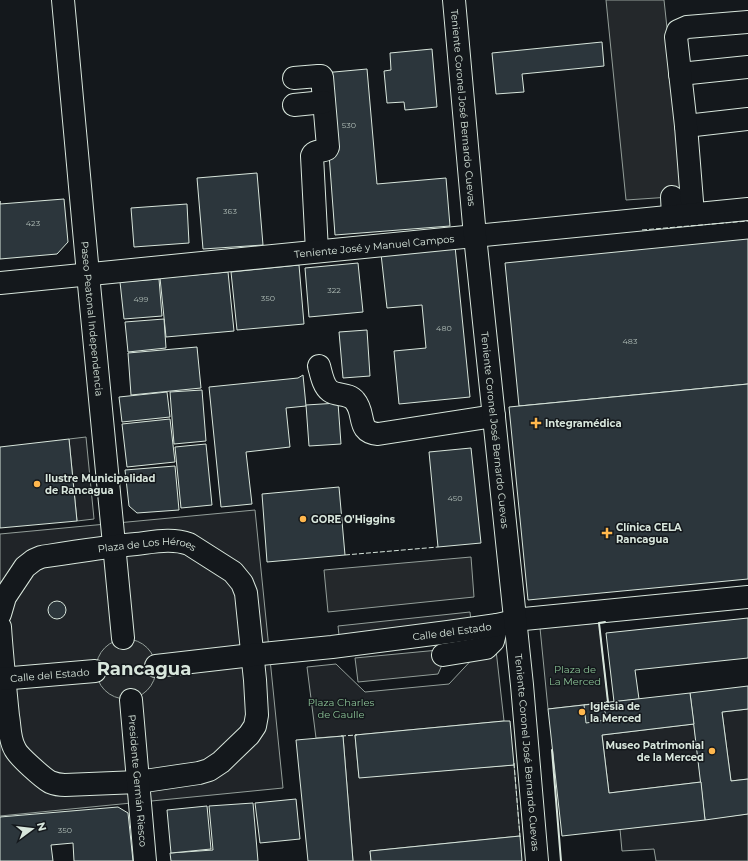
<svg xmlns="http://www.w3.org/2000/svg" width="748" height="861" font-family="Montserrat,sans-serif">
  <rect width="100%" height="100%" fill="#14181c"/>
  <g fill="#202428" stroke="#939e99">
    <path d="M86,437L94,519L77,521L69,439Z"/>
    <path d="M255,510L283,788L0,816V534Z"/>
    <path d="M470,612L471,621L339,635L338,626Z"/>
    <path d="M599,623L608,702L548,709L540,628Z"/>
    <path d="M496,650L504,721L355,735L359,777L514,765L520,836L370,851L371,861H353L343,736L316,738L307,667L336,664L365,692L449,684L478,653Z"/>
    <path d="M748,709V779L731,781L722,712Z"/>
    <path d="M694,724L701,782L609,793L602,735Z"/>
    <path d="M748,814V861H656L654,849L622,851L620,829Z"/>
  </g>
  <g fill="#24282b" stroke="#939e99">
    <path d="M606,0H664L685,196L626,200Z"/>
    <path d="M471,557L474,597L328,612L324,570Z"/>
    <circle cx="126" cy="669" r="30"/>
    <path d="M449,649L438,674L358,682L355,658Z"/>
  </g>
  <g fill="#2c363c" stroke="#d8e6dc">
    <path d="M602,42L604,66L522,74L524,92L496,94L492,53Z"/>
    <path d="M432,49L437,107L405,110L404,102L387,103L384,71L391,70L390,53Z"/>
    <path d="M367,69L377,184L446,178L450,226L335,235L323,73Z"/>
    <path d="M257,173L263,245L203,249L197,178Z"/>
    <path d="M64,199L68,242L57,254L0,259V201V204Z"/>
    <path d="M187,204L189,243L134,247L131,208Z"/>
    <path d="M748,239V384L519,406L505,263Z"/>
    <path d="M455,246L470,397L399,404L394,351L426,348L422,305L387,308L381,254Z"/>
    <path d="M358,263L363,312L309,317L305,268Z"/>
    <path d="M299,265L304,324L237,330L231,272Z"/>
    <path d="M228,272L234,331L166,337L160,278Z"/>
    <path d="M159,279L162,316L124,319L120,282Z"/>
    <path d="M164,319L166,348L128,352L125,322Z"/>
    <path d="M367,330L370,376L343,378L339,332Z"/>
    <path d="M197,347L201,388L131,395L128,353Z"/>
    <path d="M303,375L306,406L286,408L290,447L246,452L252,504L221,507L209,387L298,378Z"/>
    <path d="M748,384V579L528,600L509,407Z"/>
    <path d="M202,390L206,441L174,444L170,392Z"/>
    <path d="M167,392L170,417L122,422L119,397Z"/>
    <path d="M338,403L341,444L309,446L306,405Z"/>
    <path d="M170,419L175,462L127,467L122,424Z"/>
    <path d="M69,439L77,521L0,528V447Z"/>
    <path d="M206,444L212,505L181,508L175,447Z"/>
    <path d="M471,448L481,543L438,547L429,452Z"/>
    <path d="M175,466L179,510L137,513L129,506L125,470Z"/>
    <path d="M339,487L345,555L267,562L262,494Z"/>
    <circle cx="57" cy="610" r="9"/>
    <path d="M748,618V658L635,670L639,699L614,702L606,633Z"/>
    <path d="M748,686V709L722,712L731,781L748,779V814L705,820L690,693Z"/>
    <path d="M690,693L694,724L602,735L609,793L701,782L705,820L562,836L548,709Z"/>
    <path d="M604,703L606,720L586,723L584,705Z"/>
    <path d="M504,721H510L514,765L359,778L355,735Z"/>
    <path d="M343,736L353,861H308L296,740Z"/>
    <path d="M296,799L300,839L260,843L255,803Z"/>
    <path d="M253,803L258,861H171L170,853L213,850L209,806Z"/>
    <path d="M207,806L211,849L171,853L167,810Z"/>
    <path d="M118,807L128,813L133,861H74L73,843L51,845L53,861H0V817Z"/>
    <path d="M520,836L522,861H371L370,851Z"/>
  </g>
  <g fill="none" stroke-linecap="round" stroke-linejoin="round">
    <defs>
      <g id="minor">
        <path id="s1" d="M63,0L88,274L123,638"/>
        <path d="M680,74L748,67"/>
        <path d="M294,78L318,76H321L322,77L328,147L327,149C322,152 314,150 312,156L317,251"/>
        <path d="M294,105L324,102"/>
        <path d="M686,126L748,119"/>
        <path d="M672,197L673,216"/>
        <path d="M693,214L686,126L676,37L678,31L687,27L748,22"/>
        <path id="s2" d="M0,283L748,209"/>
        <path d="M319,366C321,373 323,386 330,391C337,396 349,393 355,401C366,414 356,432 378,434L494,416"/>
        <path id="s3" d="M0,614L5,597L25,567L34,560L41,557C73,552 104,547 136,544C154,542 172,538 189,544L233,572L242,583L246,593L255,680L257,715L255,726L249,735L221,762L209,770L199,773L138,782L65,785C60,785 55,784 50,782C43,778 18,756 15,749C9,739 10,726 8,716C5,686 2,657 0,627"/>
        <path d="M443,655L486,648L493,641L497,625"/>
        <path id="s4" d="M156,666L252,655L332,647L448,632L497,625L524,619L748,597"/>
        <path id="s5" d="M0,679L95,671"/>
        <path id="s6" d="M131,700L145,861"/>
      </g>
      <g id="major">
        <path id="s7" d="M454,0L475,236L522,685L537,861"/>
      </g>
    </defs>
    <use href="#minor" stroke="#d8e6dc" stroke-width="24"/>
    <use href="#major" stroke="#d8e6dc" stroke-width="24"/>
    <use href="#minor" stroke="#14181c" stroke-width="22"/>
    <use href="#major" stroke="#14181c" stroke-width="22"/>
    <g stroke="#d8e6dc" stroke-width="1" stroke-dasharray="5 2" stroke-linecap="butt">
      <path d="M642,230L748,221"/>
      <path d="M345,555L438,547"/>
      <path d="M341,736L357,735"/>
      <path d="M514,763L520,837"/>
    </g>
    <g stroke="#d8e6dc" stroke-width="2">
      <path d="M605,622L599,623L608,702H607"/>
      <path d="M552,750L561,861"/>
    </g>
  </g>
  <g fill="#ffb74d" stroke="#14181c" stroke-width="1.5">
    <path d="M534 417h4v4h4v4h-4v4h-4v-4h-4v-4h4z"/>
    <circle cx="37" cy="484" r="4"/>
    <circle cx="303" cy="519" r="4"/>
    <path d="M605 527h4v4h4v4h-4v4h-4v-4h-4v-4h4z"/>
    <circle cx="582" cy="712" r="4"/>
    <circle cx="712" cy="751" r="4"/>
  </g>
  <g text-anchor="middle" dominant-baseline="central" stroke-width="3" stroke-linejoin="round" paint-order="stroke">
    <g font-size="8" fill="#adbab4">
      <text x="349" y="125">530</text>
      <text x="230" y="211">363</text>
      <text x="33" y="223">423</text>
      <text x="334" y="290">322</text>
      <text x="268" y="298">350</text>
      <text x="141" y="299">499</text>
      <text x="444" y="328">480</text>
      <text x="630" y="341">483</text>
      <text x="455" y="498">450</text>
      <text x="65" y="830">350</text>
    </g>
    <g font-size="10" fill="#d8e6dc" stroke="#14181c">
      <text stroke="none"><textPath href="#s7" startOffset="108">Teniente Coronel José Bernardo Cuevas</textPath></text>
      <text stroke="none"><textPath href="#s2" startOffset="376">Teniente José y Manuel Campos</textPath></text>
      <text stroke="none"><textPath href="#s1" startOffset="320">Paseo Peatonal Independencia</textPath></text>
      <text stroke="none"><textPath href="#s7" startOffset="432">Teniente Coronel José Bernardo Cuevas</textPath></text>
      <text stroke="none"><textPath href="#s3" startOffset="180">Plaza de Los Héroes</textPath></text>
      <text stroke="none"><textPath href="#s4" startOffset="298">Calle del Estado</textPath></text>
      <text stroke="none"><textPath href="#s5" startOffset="50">Calle del Estado</textPath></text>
      <text stroke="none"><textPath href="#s7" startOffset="756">Teniente Coronel José Bernardo Cuevas</textPath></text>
      <text stroke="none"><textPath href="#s6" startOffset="81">Presidente Germán Riesco</textPath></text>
    </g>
    <g font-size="10" font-weight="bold" fill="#d8e6dc" stroke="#14181c" text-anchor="start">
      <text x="545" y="423">Integramédica</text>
      <text x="45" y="478">Ilustre Municipalidad<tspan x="45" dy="12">de Rancagua</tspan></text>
      <text x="311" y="519">GORE O'Higgins</text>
      <text x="616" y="527">Clínica CELA<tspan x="616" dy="12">Rancagua</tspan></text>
      <text x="590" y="706">Iglesia de<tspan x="590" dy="12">la Merced</tspan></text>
      <text x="704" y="745" text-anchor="end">Museo Patrimonial<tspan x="704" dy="12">de la Merced</tspan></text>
    </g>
    <g font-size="10" fill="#8ac095" stroke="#14181c">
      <text x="575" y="669">Plaza de<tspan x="575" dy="12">La Merced</tspan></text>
      <text x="341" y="702">Plaza Charles<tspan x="341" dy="12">de Gaulle</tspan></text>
    </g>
    <g font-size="18" font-weight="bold" fill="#d8e6dc" stroke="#14181c">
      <text x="144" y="669">Rancagua</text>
    </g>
  </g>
  <g transform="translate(32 829) rotate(75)" stroke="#14181c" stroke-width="3" paint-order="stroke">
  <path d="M0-3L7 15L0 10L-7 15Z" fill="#d8e6dc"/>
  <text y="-6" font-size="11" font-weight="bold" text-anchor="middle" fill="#d8e6dc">N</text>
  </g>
</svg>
